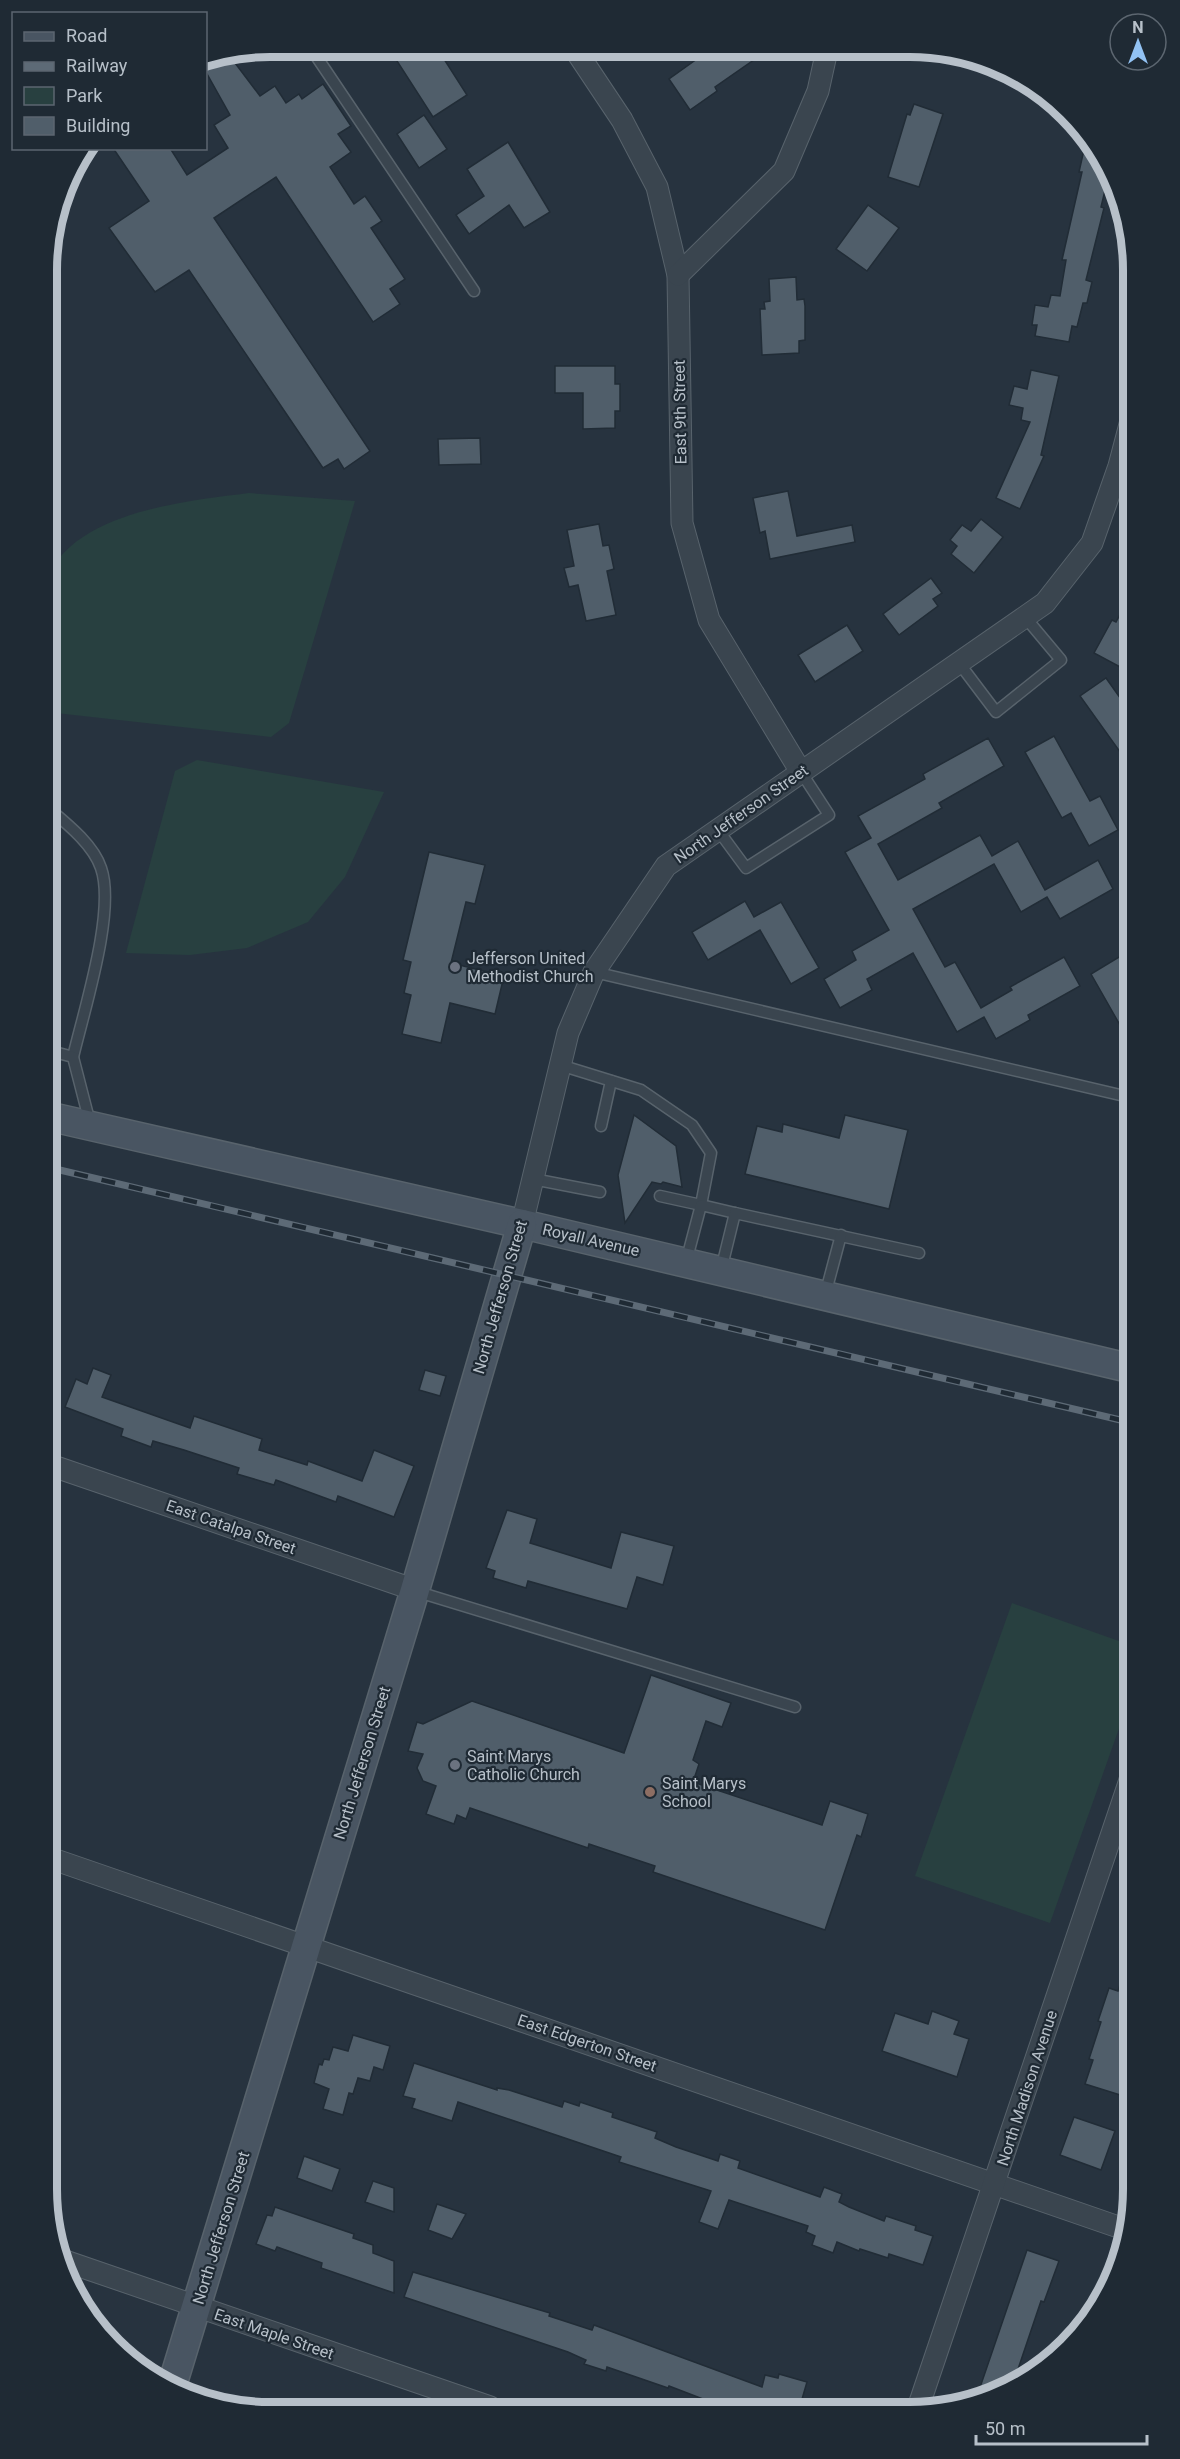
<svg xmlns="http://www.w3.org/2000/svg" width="1180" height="2459" font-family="Roboto,sans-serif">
  <rect width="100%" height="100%" fill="#27333f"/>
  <g fill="#284040">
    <path d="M249,493L355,501L289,723L271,737L47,712V578C76,511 187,501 249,493Z"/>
    <path d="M197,760L384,792L345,877L308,922L247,948L190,955L126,953L175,771Z"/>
    <path d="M1012,1603L1133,1646V1689L1050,1923L915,1876Z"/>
  </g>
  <g fill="#505e6a" stroke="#212c36" stroke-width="1.5">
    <path d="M388,47L437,48L467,95L433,117Z"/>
    <path d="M711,49L768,50L715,87L717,91L690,110L669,79Z"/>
    <path d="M229,55L260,96L275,86L286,103L299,94L302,99L323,84L351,126L338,134L351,152L330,167L354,204L365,196L382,221L371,228L405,279L390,289L400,304L373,322L276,177L214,218L370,451L344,469L338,459L323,468L189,270L155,292L109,228L149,201L113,148H170L187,175L228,148L214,125L230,115L206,72V59Z"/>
    <path d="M914,104L943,114L919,187L888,177L907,114L910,115Z"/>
    <path d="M424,115L447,149L419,168L397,134Z"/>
    <path d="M1087,136L1096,146L1109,174L1101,207L1104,208L1086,280L1092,282L1087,303H1083L1077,327L1072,326L1069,342L1035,336L1037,325H1032L1035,305L1048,307L1051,295L1060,296L1066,260H1062L1082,172H1079Z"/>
    <path d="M508,142L550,212L524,228L509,205L469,234L456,215L484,196L467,169Z"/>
    <path d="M868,205L899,228L867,271L836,249Z"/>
    <path d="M796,277L797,300L804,299L805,306V340L799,341V353L762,355L760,309H765L764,302L770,301L769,279Z"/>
    <path d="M555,366H615V384H620V411H615V428L583,429V393H555Z"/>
    <path d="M1031,370L1059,376L1041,455L1044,456L1020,509L996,498L1030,422L1021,420L1023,408L1009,405L1014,386L1027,389Z"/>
    <path d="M480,438L481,464L439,465L438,439Z"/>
    <path d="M788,491L797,536L852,525L855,542L770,559L765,531L760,533L753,498Z"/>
    <path d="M981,519L1003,537L974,573L951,554L957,546L950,540L962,525L971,531Z"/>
    <path d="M599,524L603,546L609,545L614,569L607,571L616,615L586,621L578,585L569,587L564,568L574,566L567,530Z"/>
    <path d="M931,578L942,593L933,599L938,606L899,635L883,614Z"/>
    <path d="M1133,590V647L1122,668L1094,653L1112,620L1116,622Z"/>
    <path d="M847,625L863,651L815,682L798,655Z"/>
    <path d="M1106,678L1133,716V770L1080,696Z"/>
    <path d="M1054,736L1090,801L1100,796L1118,830L1089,846L1071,813L1062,818L1025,752Z"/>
    <path d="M988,738L1004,766L939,803L942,808L878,844L898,880L980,835L992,856L1018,841L1045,890L1098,860L1113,889L1060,919L1047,897L1021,912L994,864L913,909L945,967L955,962L981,1008L1012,990L1010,987L1064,957L1080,986L1028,1015L1030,1020L996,1039L984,1017L957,1032L913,953L867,979L872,990L840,1008L824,979L856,960L852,951L889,930L845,852L871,838L858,816L925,779L923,774Z"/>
    <path d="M429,852L485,865L475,904L466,902L451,963L504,976L495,1014L450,1003L441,1043L402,1034L411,995L404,993L411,962L403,960Z"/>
    <path d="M745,901L754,917L781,902L819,968L791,984L760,930L708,960L692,932Z"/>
    <path d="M1119,957L1133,982V1048L1091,974Z"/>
    <path d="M634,1115L676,1146L682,1187L663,1182L661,1184L652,1182L625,1223L618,1175Z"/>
    <path d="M845,1115L908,1130L889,1209L745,1174L757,1126L782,1132L783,1124L839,1138Z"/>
    <path d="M93,1368L111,1375L102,1397L190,1428L194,1416L262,1439L259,1450L307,1465L308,1461L362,1481L374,1450L414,1466L394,1517L338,1496L336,1502L276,1480L274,1485L237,1474L239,1468L184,1450L153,1441L151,1447L121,1436L123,1429L65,1407L76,1379L87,1384Z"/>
    <path d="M425,1370L446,1376L440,1396L419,1390Z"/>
    <path d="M507,1510L537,1519L530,1543L611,1568L621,1532L674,1546L663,1585L637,1577L627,1609L528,1581L526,1588L493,1578L495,1571L486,1568Z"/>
    <path d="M651,1675L731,1703L722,1727L706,1721L693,1760L699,1764L693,1782L822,1825L830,1801L868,1814L861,1837L857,1835L825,1930L653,1872L655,1866L589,1844L588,1848L470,1808L466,1819L457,1815L454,1824L426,1814L436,1786L423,1781L417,1768L423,1754L408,1751L417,1722L423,1724L472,1701L624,1753Z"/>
    <path d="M1129,1956L1133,1957V2099L1085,2084L1093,2060L1089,2059L1101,2022L1098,2021L1109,1988L1118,1991Z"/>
    <path d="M932,2011L959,2021L954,2034L969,2039L957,2077L882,2051L895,2013L928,2024Z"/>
    <path d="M353,2035L390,2046L383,2070L374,2067L370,2081L358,2078L353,2094L349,2093L343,2115L323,2109L329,2089L314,2083L319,2064L322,2065L324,2059L329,2060L333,2047L348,2051Z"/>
    <path d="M414,2063L497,2090V2088L509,2090L562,2107L564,2101L579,2106L580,2102L613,2113L612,2117L657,2132L655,2138L676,2147L718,2161L720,2154L740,2161L738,2168L820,2197L824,2187L842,2194L839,2202L849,2207L884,2221L886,2216L916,2226L915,2230L933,2236L923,2265L889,2254L888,2258L860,2249L859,2251L837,2242L833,2253L812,2245L815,2236L806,2232L808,2226L729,2200L718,2229L699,2222L711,2191L619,2162L621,2157L458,2102L452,2121L412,2108L415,2099L403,2096Z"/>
    <path d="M1074,2117L1115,2131L1101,2170L1060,2155Z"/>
    <path d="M304,2156L340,2169L332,2191L297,2178Z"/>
    <path d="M373,2181L394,2188V2212L365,2202Z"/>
    <path d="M437,2204L466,2214L452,2239L428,2230Z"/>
    <path d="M275,2207L354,2234L353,2238L373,2245V2253L394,2261V2293L321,2268L322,2263L277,2247L275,2251L256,2244L267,2215L272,2216Z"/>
    <path d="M1027,2250L1059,2261L1044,2302L1041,2301L1013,2384L975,2402Z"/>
    <path d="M413,2272L550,2313L549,2316L592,2330L594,2325L762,2387L765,2375L778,2378L779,2374L807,2382L800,2406H772L774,2399H735L732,2406H706L708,2401L669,2386L668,2388L607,2367L606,2371L584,2364L586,2360L568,2352L404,2297Z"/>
  </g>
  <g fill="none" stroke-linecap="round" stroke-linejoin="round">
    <defs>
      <g id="lane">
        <path d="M310,47L474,291"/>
        <path d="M959,663L996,712L1061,660L1025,617"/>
        <path d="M47,807C66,823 93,844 101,868C116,911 84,1010 73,1057"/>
        <path d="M718,830L746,868L829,815L801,772"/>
        <path d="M594,972L1133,1098"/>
        <path d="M47,1050L73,1057L90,1123"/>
        <path d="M560,1065L641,1090L692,1125L711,1153L701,1205L660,1196"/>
        <path d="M601,1126L611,1081"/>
        <path d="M533,1179L600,1192"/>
        <path d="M686,1262L701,1205L735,1213"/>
        <path d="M721,1270L735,1213L919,1253"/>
        <path d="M825,1295L841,1235"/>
        <path d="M415,1591L795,1707"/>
      </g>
      <g id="street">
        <path d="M574,48L622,120L657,187L678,275L682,523L709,620L801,772"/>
        <path d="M678,275L784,171L818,91L827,50"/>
        <path d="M522,1224L568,1033L594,972L666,866L1045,603L1092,543L1119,466L1133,413"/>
        <path d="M47,1464L415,1590"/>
        <path d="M47,1857L1127,2230"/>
        <path d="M59,2259L490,2407"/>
        <path d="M919,2405L1133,1771"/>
      </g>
      <g id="secondary">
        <path d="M47,1116L522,1224L1133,1369"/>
        <path d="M171,2389L415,1590L522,1224"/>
      </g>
    </defs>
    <use href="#lane" stroke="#58636c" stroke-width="13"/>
    <use href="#street" stroke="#58636c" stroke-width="23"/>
    <use href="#secondary" stroke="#58636c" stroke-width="31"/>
    <use href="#lane" stroke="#3a454f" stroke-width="10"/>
    <use href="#street" stroke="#3a454f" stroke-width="21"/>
    <use href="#secondary" stroke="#495562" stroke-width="28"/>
    <defs>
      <path id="rail" d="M47,1167L1133,1423"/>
    </defs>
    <use href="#rail" stroke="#5d6a76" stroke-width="7"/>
    <use href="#rail" stroke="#1f2a34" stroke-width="4.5" stroke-dasharray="14" stroke-linecap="butt"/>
  </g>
  <g fill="#6b7280" stroke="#1f2a34" stroke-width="2">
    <circle cx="455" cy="967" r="6"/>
    <circle cx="455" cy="1765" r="6"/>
  </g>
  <circle fill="#8d6e63" stroke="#1f2a34" stroke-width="2" cx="650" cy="1792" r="6"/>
  <g text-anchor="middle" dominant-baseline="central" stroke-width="4.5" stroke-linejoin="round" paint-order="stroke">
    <g font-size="16" fill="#b7c0c9" stroke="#1f2a34">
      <text transform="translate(680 412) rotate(-91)">East 9th Street</text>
      <text transform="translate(741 814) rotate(-35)">North Jefferson Street</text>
      <text transform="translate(591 1240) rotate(13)">Royall Avenue</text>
      <text transform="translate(500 1297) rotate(-74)">North Jefferson Street</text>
      <text transform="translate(231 1527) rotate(19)">East Catalpa Street</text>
      <text transform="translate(362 1763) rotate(-73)">North Jefferson Street</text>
      <text transform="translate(587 2043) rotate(19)">East Edgerton Street</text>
      <text transform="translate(1027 2088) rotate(-72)">North Madison Avenue</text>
      <text transform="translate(221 2228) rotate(-73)">North Jefferson Street</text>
      <text transform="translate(274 2334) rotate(19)">East Maple Street</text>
    </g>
    <g font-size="16" fill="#b7c0c9" stroke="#1f2a34" text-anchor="start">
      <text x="467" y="958">Jefferson United<tspan x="467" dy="18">Methodist Church</tspan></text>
      <text x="467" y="1756">Saint Marys<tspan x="467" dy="18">Catholic Church</tspan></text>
      <text x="662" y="1783">Saint Marys<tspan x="662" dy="18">School</tspan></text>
    </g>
  </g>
  <path d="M0 0H1180V2459H0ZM270 57H910A213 213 0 0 1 1123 270V2189A213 213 0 0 1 910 2402H270A213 213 0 0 1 57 2189V270A213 213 0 0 1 270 57Z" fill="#1f2a34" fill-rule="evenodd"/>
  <path fill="none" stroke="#b7c0c9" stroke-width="8" d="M270 57H910A213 213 0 0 1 1123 270V2189A213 213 0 0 1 910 2402H270A213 213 0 0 1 57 2189V270A213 213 0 0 1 270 57Z"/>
  <rect x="12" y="12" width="195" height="138" fill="#1f2a34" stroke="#5c6670" stroke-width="1.5"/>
  <rect x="24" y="32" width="30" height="9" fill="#495562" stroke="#5c6670" stroke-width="1.5"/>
  <text x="66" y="42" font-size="18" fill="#b7c0c9">Road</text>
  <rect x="24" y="62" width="30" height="9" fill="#5d6a76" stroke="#5c6670" stroke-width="1.5"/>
  <text x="66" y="72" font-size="18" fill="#b7c0c9">Railway</text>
  <rect x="24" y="87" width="30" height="18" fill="#284040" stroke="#5c6670" stroke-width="1.5"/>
  <text x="66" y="102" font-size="18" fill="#b7c0c9">Park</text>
  <rect x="24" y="117" width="30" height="18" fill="#505e6a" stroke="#5c6670" stroke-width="1.5"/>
  <text x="66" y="132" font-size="18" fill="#b7c0c9">Building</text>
  <g transform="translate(1138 42)"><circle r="28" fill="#1f2a34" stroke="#5c6670" stroke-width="1.5"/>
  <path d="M0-4.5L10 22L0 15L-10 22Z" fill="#92c2f3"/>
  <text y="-9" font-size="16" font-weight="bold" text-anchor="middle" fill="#b7c0c9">N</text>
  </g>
  <path d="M976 2435v9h171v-9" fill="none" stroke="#b7c0c9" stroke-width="3"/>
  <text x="985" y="2435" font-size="18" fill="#b7c0c9" stroke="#1f2a34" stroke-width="4.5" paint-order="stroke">50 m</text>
</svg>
